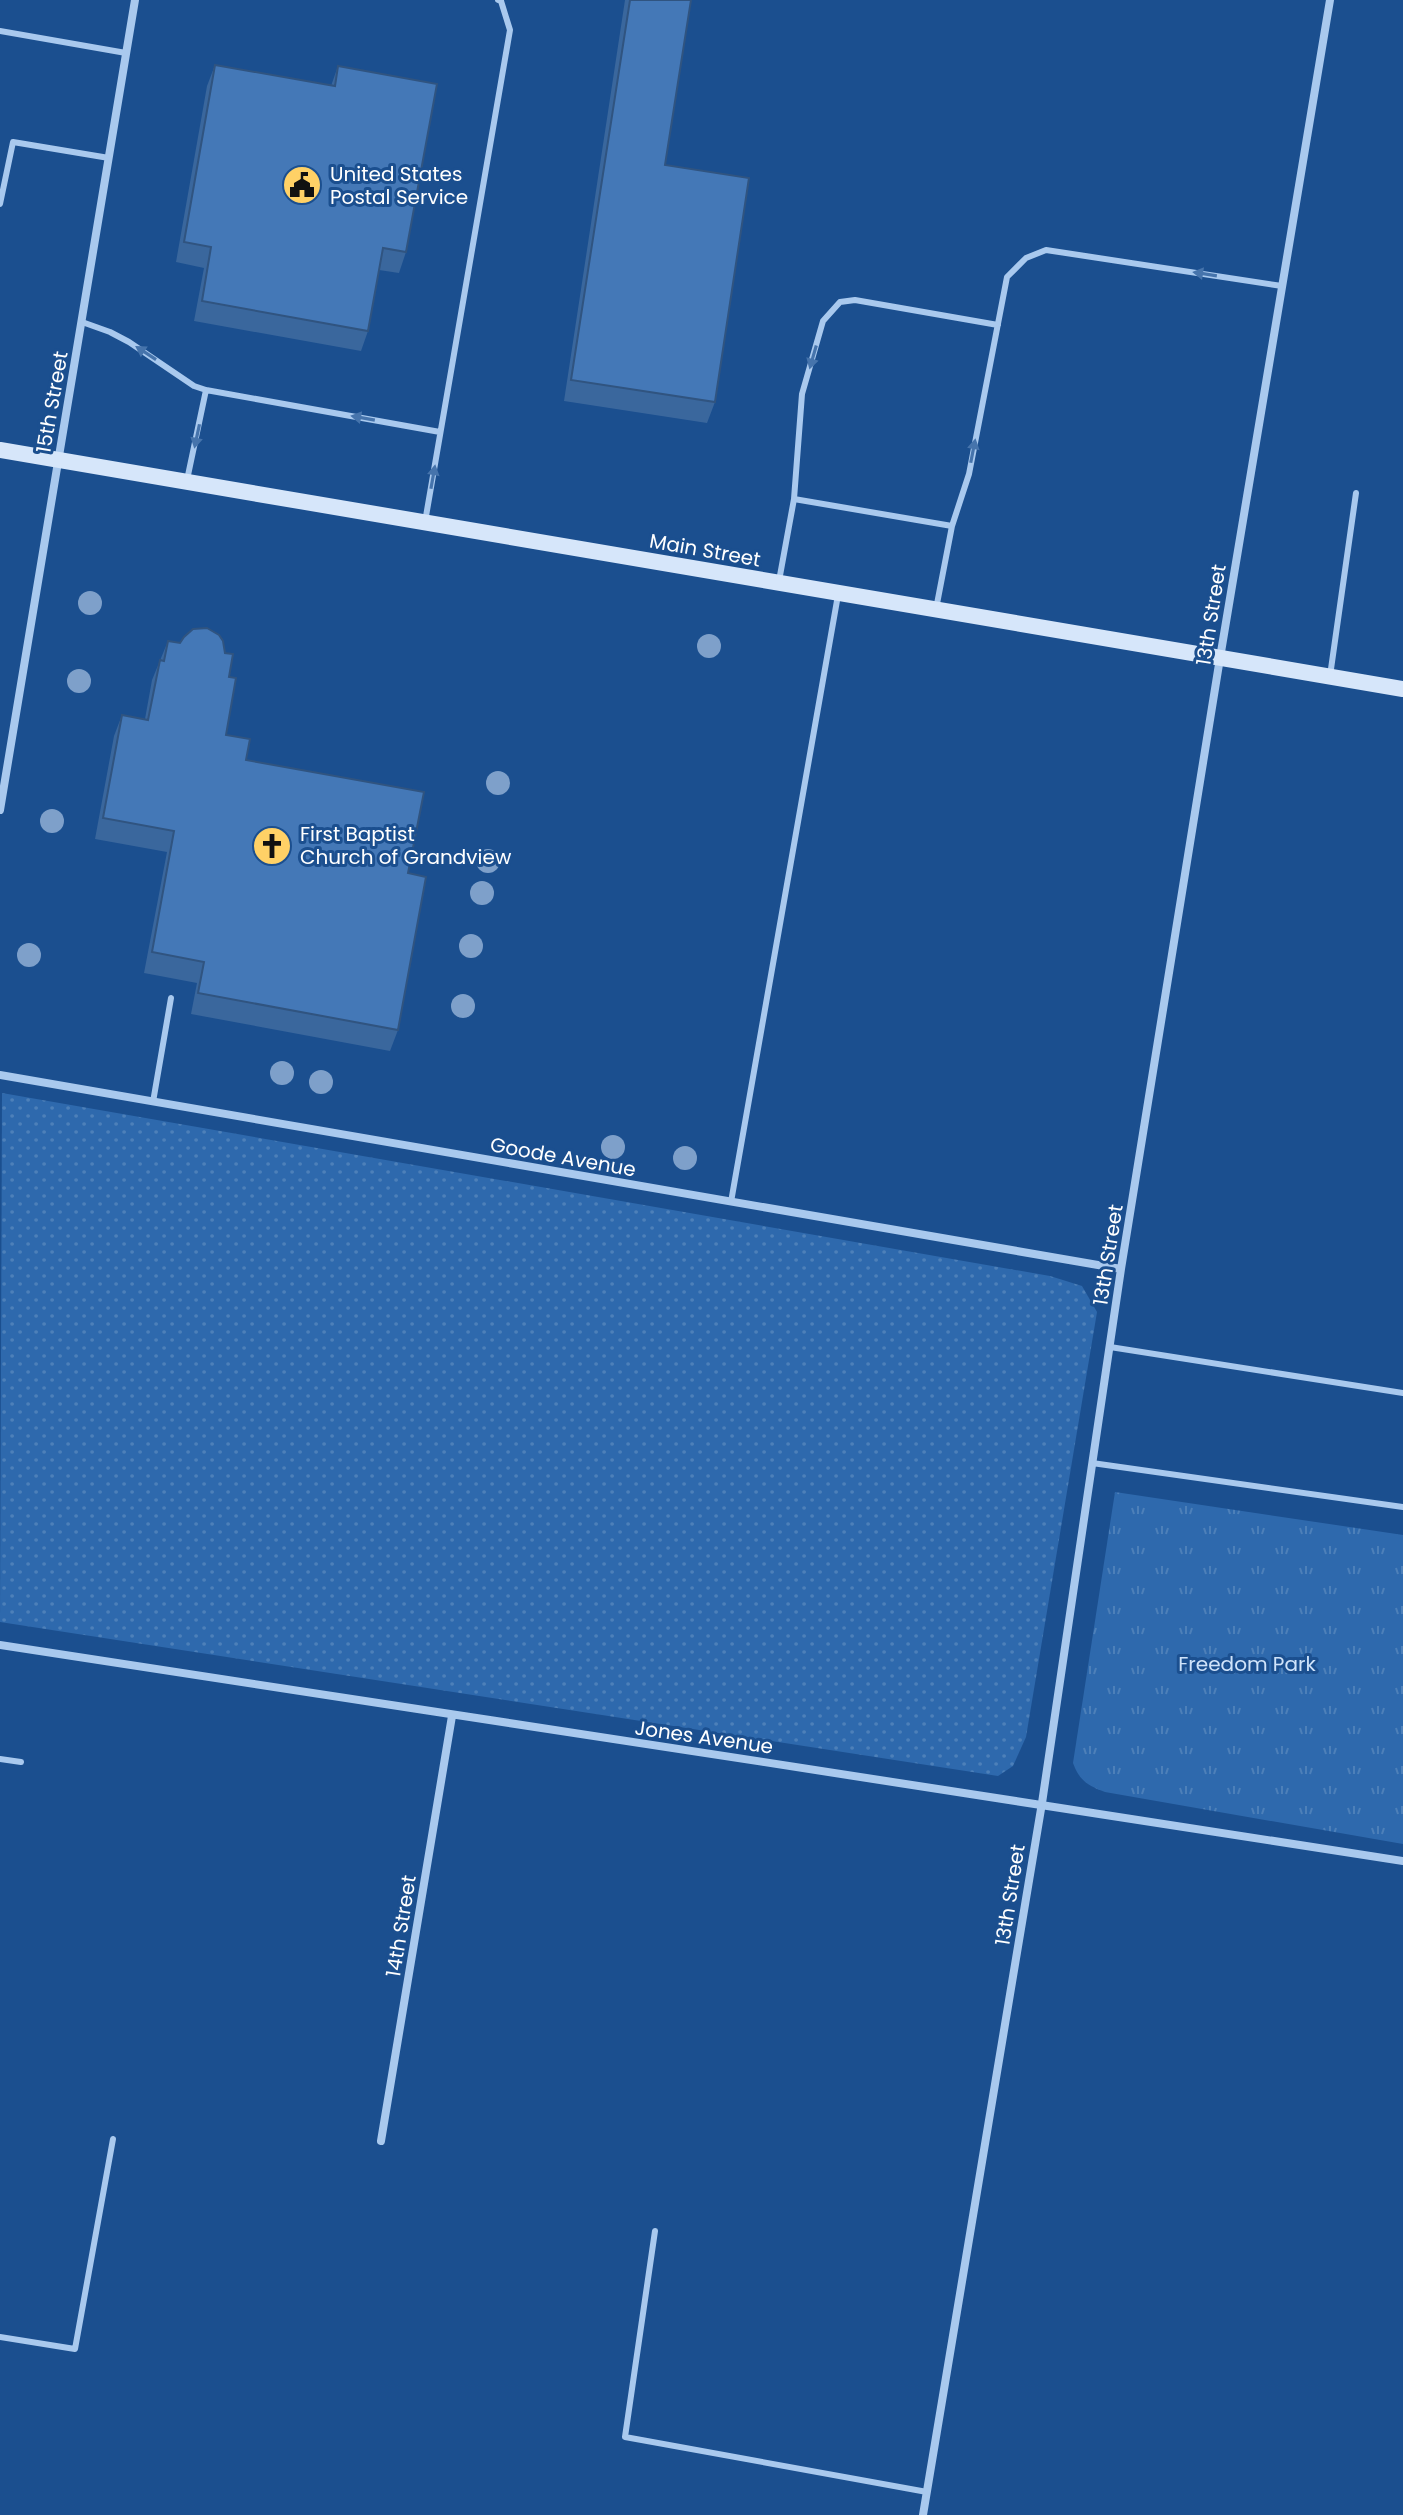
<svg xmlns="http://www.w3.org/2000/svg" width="1403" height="2515" font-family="Poppins,sans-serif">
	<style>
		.grass { fill: url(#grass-dots) }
		.park { fill: url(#park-tufts) }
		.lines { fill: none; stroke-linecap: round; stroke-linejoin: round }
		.service { stroke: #a9c9ee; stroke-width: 6 }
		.minor { stroke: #a9c9ee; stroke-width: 8 }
		.secondary { stroke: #d6e6fa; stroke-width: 16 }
		.tree { fill: #7ea0ca }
		.wall { fill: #3a679d }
		.building { fill: #4478b7; stroke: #305480; stroke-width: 2 }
		.oneway { fill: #4674ac }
		.labels { text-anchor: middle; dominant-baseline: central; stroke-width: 6; stroke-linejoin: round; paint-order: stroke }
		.poi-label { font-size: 20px; fill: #fff; stroke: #1b4f8f; text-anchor: start }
		.street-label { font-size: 20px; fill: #fff; stroke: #1b4f8f }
		.park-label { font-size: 20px; fill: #cfe3fa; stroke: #1b4f8f }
	</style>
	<defs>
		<pattern id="grass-dots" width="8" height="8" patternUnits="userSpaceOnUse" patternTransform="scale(2)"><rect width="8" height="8" fill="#2e69ad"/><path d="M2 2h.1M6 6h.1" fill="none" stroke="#4d80b9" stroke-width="1.8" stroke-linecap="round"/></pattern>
		<pattern id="park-tufts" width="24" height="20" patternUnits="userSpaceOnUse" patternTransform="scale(2)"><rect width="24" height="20" fill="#2e69ad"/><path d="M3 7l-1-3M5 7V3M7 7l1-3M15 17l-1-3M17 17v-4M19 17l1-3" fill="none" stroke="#4d80b9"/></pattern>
	</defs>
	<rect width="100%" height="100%" fill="#1b4f8f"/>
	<!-- grass -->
	<path class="grass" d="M 2,1093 L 1050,1276 L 1082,1286 L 1097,1312 L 1026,1737 L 1013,1766 L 998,1776 L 0,1622 Z"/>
	<!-- park -->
	<path class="park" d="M 1115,1492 L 1403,1535 L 1403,1844 L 1105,1792 C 1088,1786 1079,1780 1073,1763 Z"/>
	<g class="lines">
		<!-- service -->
		<path class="service" d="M 0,31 L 126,53
			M 0,204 L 13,142 L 109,158
			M 82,322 L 110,332 L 129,342 L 194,386 L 206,390 L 440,432
			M 187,480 L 206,390
			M 794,499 L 802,394 L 823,321 L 840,302 L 855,300 L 998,325
			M 425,522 L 510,30 L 501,1 L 498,0
			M 952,526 L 969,474 L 1007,277 L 1026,258 L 1046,250 L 1282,286
			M 779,581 L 794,499 L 952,526 L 936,609
			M 1330,676 L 1356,493
			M 153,1102 L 171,998
			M 731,1202 L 838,595
			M 1110,1347 L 1403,1393
			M 1092,1463 L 1403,1507
			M 0,1759 L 21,1762
			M 655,2231 L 625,2437 L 927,2492
			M 0,2337 L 75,2349 L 113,2139"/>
		<!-- minor -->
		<path class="minor" d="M 0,810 L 135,0
			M 0,1075 L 1121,1269
			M 0,1645 C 467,1719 936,1786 1403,1861
			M 381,2141 L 452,1716
			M 923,2515 L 1042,1803 L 1121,1269 L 1220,658 L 1330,0"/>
		<!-- secondary -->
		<path class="secondary" d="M 0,450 L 1403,689"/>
	</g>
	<!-- trees -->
	<g class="tree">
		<circle cx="90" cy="603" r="12"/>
		<circle cx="709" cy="646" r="12"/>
		<circle cx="79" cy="681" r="12"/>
		<circle cx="498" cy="783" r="12"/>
		<circle cx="52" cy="821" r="12"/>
		<circle cx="488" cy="861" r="12"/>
		<circle cx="482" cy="893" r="12"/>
		<circle cx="471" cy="946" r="12"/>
		<circle cx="29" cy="955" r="12"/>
		<circle cx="463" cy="1006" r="12"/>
		<circle cx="282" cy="1073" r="12"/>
		<circle cx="321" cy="1082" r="12"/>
		<circle cx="613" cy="1147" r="12"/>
		<circle cx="685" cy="1158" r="12"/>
	</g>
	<!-- wall -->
	<path class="wall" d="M 625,0 L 691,0 L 665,165 L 715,402 L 707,423 L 564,401 Z
		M 215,65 L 331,86 L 338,66 L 406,252 L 399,273 L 379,270 L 368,331 L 361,351 L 194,321 L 204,268 L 176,262 L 207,86 Z
		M 168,641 L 229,677 L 226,735 L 246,760 L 408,873 L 398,1030 L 390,1051 L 191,1014 L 197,983 L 144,973 L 167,852 L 95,839 L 114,736 L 122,715 L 145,719 L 152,680 Z"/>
	<!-- building -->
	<path class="building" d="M 630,0 L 691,0 L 665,165 L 749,178 L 715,402 L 571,380 Z
		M 215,65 L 335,86 L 338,66 L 437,84 L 406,252 L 383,248 L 368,331 L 202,301 L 211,247 L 184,242 Z
		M 207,628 L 219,635 L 223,641 L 225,653 L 233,654 L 229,677 L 236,678 L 226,735 L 250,739 L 246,760 L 424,792 L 408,873 L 426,877 L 398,1030 L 198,993 L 204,962 L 152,952 L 174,831 L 103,818 L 122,715 L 148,720 L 160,660 L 164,661 L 168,641 L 180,643 L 184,637 L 193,629 Z"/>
	<!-- one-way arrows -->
	<defs><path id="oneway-solid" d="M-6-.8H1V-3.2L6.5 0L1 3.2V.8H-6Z" transform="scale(2)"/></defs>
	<g class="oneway">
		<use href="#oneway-solid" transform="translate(1205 274) rotate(-171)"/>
		<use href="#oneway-solid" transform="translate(146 353) rotate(-147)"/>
		<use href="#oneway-solid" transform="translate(813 357) rotate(106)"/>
		<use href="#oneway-solid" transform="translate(363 418) rotate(-170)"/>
		<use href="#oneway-solid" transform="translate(197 436) rotate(102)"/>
		<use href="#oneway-solid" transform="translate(973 451) rotate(-79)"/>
		<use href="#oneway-solid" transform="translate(433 477) rotate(-80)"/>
	</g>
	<!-- icons -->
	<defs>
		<g id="civic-disc" transform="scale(2)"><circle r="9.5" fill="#ffd166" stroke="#1b4f8f"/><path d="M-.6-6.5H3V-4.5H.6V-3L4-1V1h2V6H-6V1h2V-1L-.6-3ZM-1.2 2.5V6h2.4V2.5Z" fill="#111"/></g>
		<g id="church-disc" transform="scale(2)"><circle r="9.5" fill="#ffd166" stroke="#1b4f8f"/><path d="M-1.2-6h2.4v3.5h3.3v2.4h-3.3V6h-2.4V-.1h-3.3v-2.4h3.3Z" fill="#111"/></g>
	</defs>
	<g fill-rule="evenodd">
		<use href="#civic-disc" x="302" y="185"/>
		<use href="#church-disc" x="272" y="846"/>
	</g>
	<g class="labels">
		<!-- poi labels -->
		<g class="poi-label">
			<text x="330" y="174">United States<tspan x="330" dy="23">Postal Service</tspan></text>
			<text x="300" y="834">First Baptist<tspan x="300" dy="23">Church of Grandview</tspan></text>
		</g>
		<!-- street labels -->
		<g class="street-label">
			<text transform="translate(52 402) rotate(-80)">15th Street</text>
			<text transform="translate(705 550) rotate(10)">Main Street</text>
			<text transform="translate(1211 615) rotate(-81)">13th Street</text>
			<text transform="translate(563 1157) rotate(10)">Goode Avenue</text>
			<text transform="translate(1108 1255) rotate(-81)">13th Street</text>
			<text transform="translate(704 1737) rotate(8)">Jones Avenue</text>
			<text transform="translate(1010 1895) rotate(-81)">13th Street</text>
			<text transform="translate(401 1926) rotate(-81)">14th Street</text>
		</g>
		<!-- park labels -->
		<g class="park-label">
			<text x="1247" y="1664">Freedom Park</text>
		</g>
	</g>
</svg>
